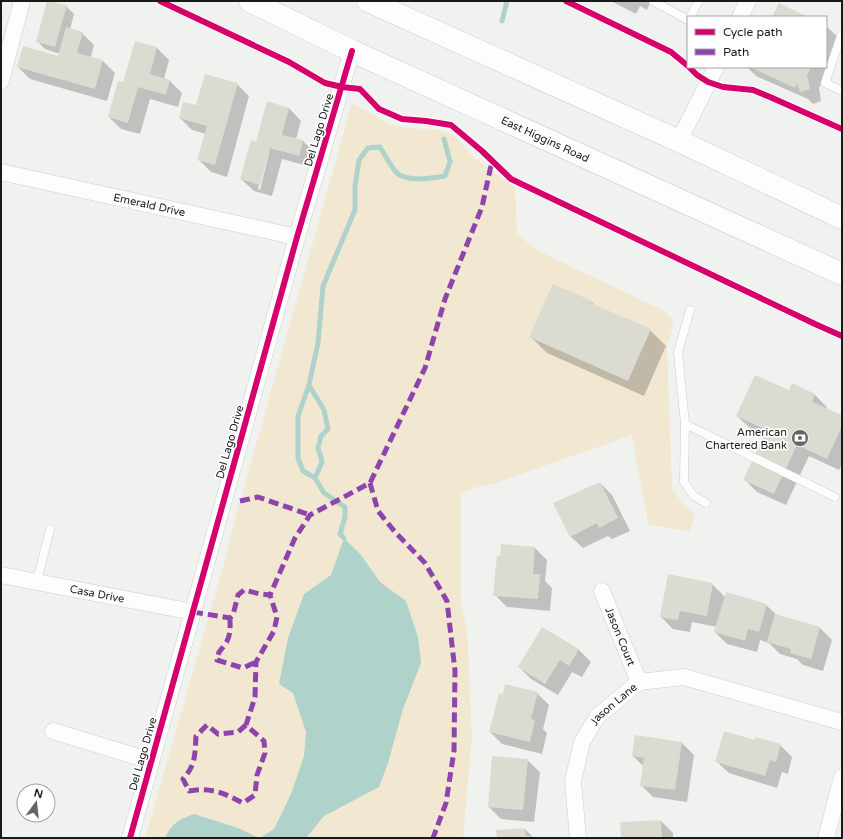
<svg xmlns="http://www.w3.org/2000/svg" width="843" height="839" font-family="'Varela Round',sans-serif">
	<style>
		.green { fill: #f2e8d2 }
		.water { fill: #afd3ca }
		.shadow { fill: #0003; fill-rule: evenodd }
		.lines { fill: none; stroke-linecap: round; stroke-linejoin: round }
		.stream { stroke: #afd3ca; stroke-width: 5 }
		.building { fill: #dbdbd2 }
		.service-casing { stroke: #cccecc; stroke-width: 9 }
		.minor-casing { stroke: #cccecc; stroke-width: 17 }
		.primary-casing { stroke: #cccecc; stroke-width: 23 }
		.service { stroke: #fdfdfd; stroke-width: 8 }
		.minor { stroke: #fdfdfd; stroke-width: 16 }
		.primary { stroke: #fdfdfd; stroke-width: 22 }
		.quiet { stroke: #8e44ad; stroke-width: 5; stroke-dasharray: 10 5; stroke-linecap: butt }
		.cycleway-casing { stroke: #fff; stroke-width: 8 }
		.cycleway { stroke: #d6006c; stroke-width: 6 }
		.labels { text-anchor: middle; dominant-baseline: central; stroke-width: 3.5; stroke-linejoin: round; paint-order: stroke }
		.street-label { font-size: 11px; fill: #191a18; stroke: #fff }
		.poi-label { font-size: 11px; fill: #191a18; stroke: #fff; text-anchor: end }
	</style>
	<rect width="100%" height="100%" fill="#f0f2ef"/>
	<!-- green -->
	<path class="green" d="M 352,103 L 389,124 L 416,129 L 435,129 L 454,135 L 474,158 L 515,187 L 517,233 L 536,250 L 665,311 L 673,320 L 672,331 L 667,345 L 672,488 L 682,503 L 695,515 L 690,532 L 648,524 L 632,435 L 496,483 L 477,487 L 461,494 L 461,605 L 467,626 L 472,737 L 463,838 L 145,838 L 226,557 L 236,516 Z"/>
	<!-- water -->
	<path class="water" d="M 344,538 L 361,555 L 380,582 L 406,601 L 418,637 L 421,663 L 403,709 L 388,763 L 379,787 L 324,816 L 306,838 L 260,838 L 274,829 L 291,794 L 304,756 L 306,732 L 293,693 L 279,684 L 288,638 L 304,594 L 331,575 Z
		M 194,814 L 238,828 L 259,838 L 165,838 C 172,823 178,820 194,814 Z"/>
	<!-- shadow -->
	<path class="shadow" d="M 611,1 L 651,1 L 647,10 L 640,6 L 636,14 Z
		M 66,6 L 74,14 L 70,29 L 82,33 L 94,45 L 91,57 L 103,61 L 115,73 L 107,101 L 30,79 L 18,67 L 59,57 L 60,54 L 45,49 L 37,41 Z
		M 826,26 L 841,40 L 819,88 L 821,101 L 813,104 L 808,99 L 756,76 L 747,67 L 826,67 Z
		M 135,42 L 157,48 L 169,60 L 164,79 L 170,81 L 182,93 L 178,107 L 150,99 L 140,134 L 121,129 L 109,117 L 124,84 Z
		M 237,84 L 249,96 L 227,177 L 211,172 L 199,160 L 206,134 L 192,130 L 180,118 L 197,107 Z
		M 289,108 L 301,121 L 296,139 L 303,141 L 315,153 L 311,167 L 282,159 L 272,196 L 254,191 L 241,179 L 257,143 ZM 267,153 L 269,153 L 260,190 L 258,189 Z
		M 553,285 L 592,302 L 595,306 L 650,330 L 666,346 L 644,396 L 547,353 L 531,337 Z
		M 793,384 L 815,395 L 827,407 L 826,409 L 842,416 L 842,464 L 839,470 L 809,456 L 786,505 L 757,492 L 745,480 L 765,435 L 750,428 L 737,416 L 789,392 Z
		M 600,483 L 612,495 L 630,531 L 612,539 L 608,536 L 583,548 L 570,536 Z
		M 535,548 L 547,560 L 545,581 L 552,588 L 550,611 L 507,607 L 495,595 Z
		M 712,584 L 725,597 L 766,605 L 778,616 L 820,628 L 832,640 L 823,671 L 803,665 L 797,659 L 780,654 L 769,643 L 760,640 L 757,652 L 727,644 L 715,632 L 717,627 L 692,622 L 690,632 L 673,629 L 661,617 Z
		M 543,628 L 579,650 L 591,662 L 582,677 L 572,672 L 558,695 L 531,679 L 519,667 Z
		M 537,693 L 549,705 L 543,729 L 547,733 L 542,754 L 502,744 L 490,732 L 503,695 Z
		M 755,741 L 780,745 L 792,757 L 788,774 L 782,772 L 777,788 L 729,773 L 716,761 Z
		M 682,743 L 694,755 L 687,802 L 653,797 L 641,785 L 644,767 L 633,756 Z
		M 493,757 L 527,760 L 540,772 L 534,822 L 501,819 L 489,807 Z
		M 661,821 L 673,833 L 673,838 L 622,838 Z
		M 525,829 L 534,838 L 498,838 Z"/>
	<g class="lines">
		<!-- stream -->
		<path class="stream" d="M 502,21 L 507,1
			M 309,385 L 324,410 L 328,429 L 321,436 L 318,448 L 322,462 L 315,478
			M 344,538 L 340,534 L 345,517 L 345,507 L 324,493 L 315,478 L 303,471 L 298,458 L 298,416 L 309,385 L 318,343 L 323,286 L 355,210 L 355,186 L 359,160 L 368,148 L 380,147 C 385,155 390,165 396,172 C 406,183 432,178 445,176 L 450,162 L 444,139"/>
	</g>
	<!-- building -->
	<path class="building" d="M 47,1 L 67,5 L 55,47 L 36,42 Z
		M 779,3 L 808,17 L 772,17 Z
		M 66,27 L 83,32 L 77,53 L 103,60 L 95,89 L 17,67 L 23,46 L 58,56 Z
		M 135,41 L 157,47 L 150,74 L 170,80 L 166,95 L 138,87 L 128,123 L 108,117 L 118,81 L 123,82 Z
		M 750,67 L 811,67 L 807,75 L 810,89 L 800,92 L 797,83 L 795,88 Z
		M 205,74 L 238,83 L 215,165 L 197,160 L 207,126 L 179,118 L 183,102 L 196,105 Z
		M 267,101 L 289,108 L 282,135 L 303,140 L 299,156 L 270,148 L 260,185 L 240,179 L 251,140 L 256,142 Z
		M 553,284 L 592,301 L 591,303 L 651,329 L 628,381 L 529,337 Z
		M 755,375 L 789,390 L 792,383 L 815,394 L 812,402 L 842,415 L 842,426 L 827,459 L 797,445 L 774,494 L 743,480 L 767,430 L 736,416 Z
		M 600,482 L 618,518 L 599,528 L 597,523 L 570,537 L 553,503 Z
		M 501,544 L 535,547 L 533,574 L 540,574 L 538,599 L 493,596 L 497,556 L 500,556 Z
		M 668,574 L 713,583 L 707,616 L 680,611 L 678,620 L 660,617 Z
		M 726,592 L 767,604 L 759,632 L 748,629 L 745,641 L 714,632 Z
		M 775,614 L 820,627 L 811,659 L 790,653 L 791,649 L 767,642 Z
		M 542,627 L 579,649 L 569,666 L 560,660 L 545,684 L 518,667 Z
		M 505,684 L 538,692 L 531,719 L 535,720 L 530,742 L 489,732 L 499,693 L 503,694 Z
		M 724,731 L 755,740 L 755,737 L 781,744 L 776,762 L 770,760 L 765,776 L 715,762 Z
		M 635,735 L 682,742 L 675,790 L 640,786 L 644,758 L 632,756 Z
		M 492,756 L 528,759 L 523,810 L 488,807 Z
		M 661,820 L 662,838 L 621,838 L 620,822 Z
		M 525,828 L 526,836 L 533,836 L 533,838 L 497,838 L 496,830 Z"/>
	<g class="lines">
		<!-- service casing -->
		<g class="service-casing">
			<path id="service" d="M 653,1 L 688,20
				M 690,17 L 699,1
				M 842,33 L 825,83 L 842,91
				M 685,424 L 678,352 L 690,310
				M 706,503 L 694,496 L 684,482 L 685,424 L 835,497
				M 37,581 L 50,529"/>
		</g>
		<!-- minor casing -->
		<g class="minor-casing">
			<g id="minor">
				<path d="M 740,17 L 748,1"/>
				<path d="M 1,81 L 22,1"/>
				<path d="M 679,141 L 716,67"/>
				<path id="s1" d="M 1,172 L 297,237"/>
				<path id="s2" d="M 1,575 L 193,612"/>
				<path id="s3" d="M 602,591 L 639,682"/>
				<path d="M 53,731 L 151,761"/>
				<path d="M 130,838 L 297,237 L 352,51"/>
				<path id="s4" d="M 578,838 L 573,781 L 582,742 L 597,717 L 639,682 L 684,677 L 842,722"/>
				<path d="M 826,838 L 842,777"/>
			</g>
		</g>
		<!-- primary casing -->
		<g class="primary-casing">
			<g id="primary">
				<path id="s5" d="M 250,1 L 352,51 L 842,274"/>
				<path d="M 368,1 L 679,141 L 842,218"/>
			</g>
		</g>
		<!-- service -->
		<use href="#service" class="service"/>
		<!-- minor -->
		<use href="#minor" class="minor"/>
		<!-- primary -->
		<use href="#primary" class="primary"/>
		<!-- quiet -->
		<path class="quiet" d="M 370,483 L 378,511 L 395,532 L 425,563 L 447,601 L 455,671 L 454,751 L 446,803 L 433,838
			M 240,501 L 258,497 L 310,515
			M 193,612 L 230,618 L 233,615 L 238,595 L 244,590 L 260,594 L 270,595 L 295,538 L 310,515 L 370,483 L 425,368 L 445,299 L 482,207 L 492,161
			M 230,618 C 230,627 231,635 226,643 C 221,651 218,650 217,660 L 243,668 L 256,662
			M 246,725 L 238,732 L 218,734 L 207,725 L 196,736 C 195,753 196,765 183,779 L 189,791 C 211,787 224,793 243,803 L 255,795 L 257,775 L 265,753 L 264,741 L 246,725 L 255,697 L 256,662 L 274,631 L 277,617 L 270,595"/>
		<!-- cycleway casing -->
		<g class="cycleway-casing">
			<path id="cycleway" d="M 160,1 L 289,62 L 325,83 L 342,87 L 360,89 L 379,109 L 402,119 L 426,121 L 451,125 L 482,151 L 511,179 L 815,324 L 842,336
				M 566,1 L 671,52 L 688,66
				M 689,67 L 697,75 L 708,82 L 723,87 L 753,90 L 770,97 L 842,129
				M 130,838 L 297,237 L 352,51"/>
		</g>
		<!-- cycleway -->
		<use href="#cycleway" class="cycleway"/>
	</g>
	<!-- icons -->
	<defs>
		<g id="bank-disc" transform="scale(0.9)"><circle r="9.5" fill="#646663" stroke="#fff"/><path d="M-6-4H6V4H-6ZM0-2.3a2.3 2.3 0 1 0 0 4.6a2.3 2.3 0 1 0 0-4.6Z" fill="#fff"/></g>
	</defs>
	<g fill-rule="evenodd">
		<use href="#bank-disc" x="800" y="438"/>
	</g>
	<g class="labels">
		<!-- street labels -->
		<g class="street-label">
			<text transform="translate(319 130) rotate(-73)">Del Lago Drive</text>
			<text stroke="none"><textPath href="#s5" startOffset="326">East Higgins Road</textPath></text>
			<text stroke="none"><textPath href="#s1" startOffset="152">Emerald Drive</textPath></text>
			<text transform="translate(230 442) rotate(-74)">Del Lago Drive</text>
			<text stroke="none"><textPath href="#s2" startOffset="98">Casa Drive</textPath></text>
			<text stroke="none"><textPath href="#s3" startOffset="49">Jason Court</textPath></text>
			<text stroke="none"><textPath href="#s4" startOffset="147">Jason Lane</textPath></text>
			<text transform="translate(143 754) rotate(-74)">Del Lago Drive</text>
		</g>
		<!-- poi labels -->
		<g class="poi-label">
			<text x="787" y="432">American<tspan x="787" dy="13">Chartered Bank</tspan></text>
		</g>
	</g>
	<!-- border -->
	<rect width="843" height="839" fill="none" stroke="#191a18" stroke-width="4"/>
	<!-- legend -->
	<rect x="687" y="16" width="140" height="52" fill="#ffffff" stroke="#a3a3a3"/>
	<rect x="695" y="29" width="20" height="6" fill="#d6006c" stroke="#a3a3a3"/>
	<text x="723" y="36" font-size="12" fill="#191a18">Cycle path</text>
	<rect x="695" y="49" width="20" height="6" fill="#8e44ad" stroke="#a3a3a3"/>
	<text x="723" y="56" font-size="12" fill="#191a18">Path</text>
	<!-- north arrow -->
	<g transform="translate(36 803) rotate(15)"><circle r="19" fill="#ffffff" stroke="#a3a3a3"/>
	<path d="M0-3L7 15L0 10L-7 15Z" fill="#646663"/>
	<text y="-6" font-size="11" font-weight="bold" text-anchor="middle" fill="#191a18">N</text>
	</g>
</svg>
